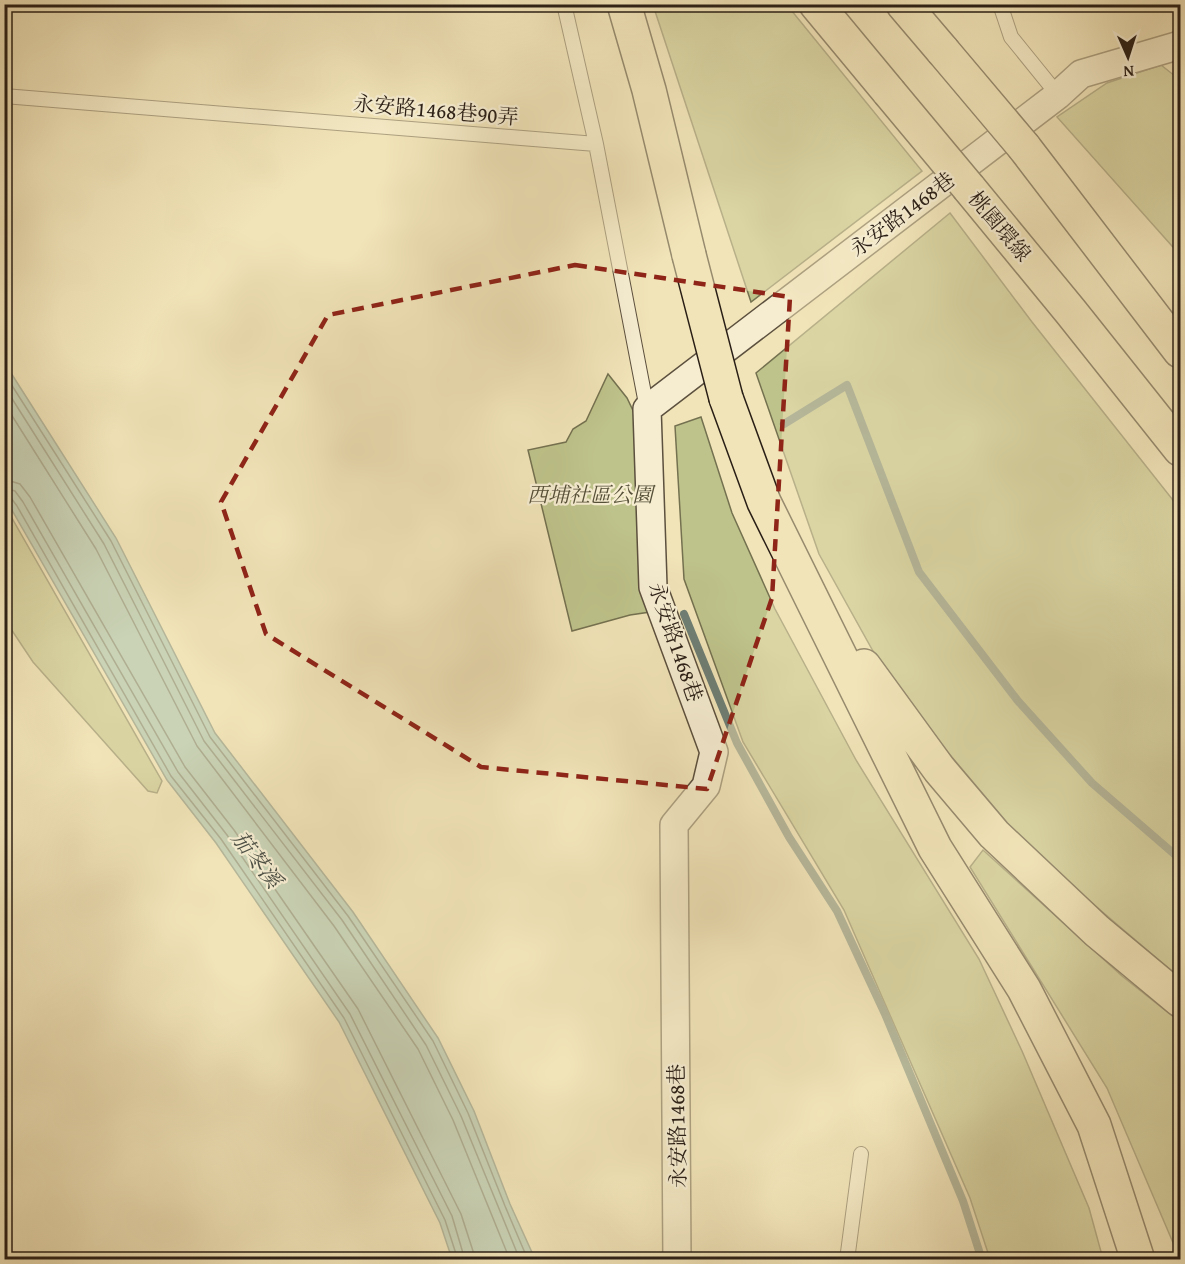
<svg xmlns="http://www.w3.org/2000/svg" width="1185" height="1264" font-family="'Gentium Book Plus','Noto Serif TC',serif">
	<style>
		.green { fill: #bec38b; stroke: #747150; stroke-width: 1.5 }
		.water { fill: #9bbeb3; stroke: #6e7e74; stroke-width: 1.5 }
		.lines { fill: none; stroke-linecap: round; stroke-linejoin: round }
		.shore { stroke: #626e64; stroke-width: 1.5 }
		.stream { stroke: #6e7e74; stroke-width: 8 }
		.lane-casing { stroke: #5c503e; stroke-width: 16 }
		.street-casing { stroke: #5c503e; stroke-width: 30 }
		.highway-casing { stroke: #2a1f16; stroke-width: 36 }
		.lane { stroke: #f6edd1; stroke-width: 14 }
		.street { stroke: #f6edd1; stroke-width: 27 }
		.highway { stroke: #f1e4b8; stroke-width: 33 }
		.highway-bridge-casing { stroke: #2a1f16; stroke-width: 36; stroke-linecap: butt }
		.highway-bridge { stroke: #f1e4b8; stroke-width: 33 }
		.marked { fill: none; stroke: #8f2418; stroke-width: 4.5; stroke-dasharray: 12 8; stroke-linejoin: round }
		.labels { text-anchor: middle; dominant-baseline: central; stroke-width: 4.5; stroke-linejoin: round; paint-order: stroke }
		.street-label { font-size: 21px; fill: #2a1f16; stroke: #f6edd1 }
		.park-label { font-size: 21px; font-style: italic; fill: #565039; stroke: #f6edd1 }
		.water-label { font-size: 22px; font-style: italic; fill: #4c4f45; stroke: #f6edd1 }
	</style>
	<rect width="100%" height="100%" fill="#f1e4b8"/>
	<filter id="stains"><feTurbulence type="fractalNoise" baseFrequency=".00333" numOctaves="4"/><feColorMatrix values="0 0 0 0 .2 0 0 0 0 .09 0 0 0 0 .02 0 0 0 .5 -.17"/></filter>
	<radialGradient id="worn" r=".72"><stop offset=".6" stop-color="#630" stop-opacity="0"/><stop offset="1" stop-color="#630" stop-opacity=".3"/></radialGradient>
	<!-- green -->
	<path class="green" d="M 653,5 L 787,5 L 922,171 L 751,302 Z
		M 1161,65 L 1180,80 L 1180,255 L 1057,117 L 1107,83 Z
		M 950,213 L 1032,322 L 1180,509 L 1180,978 L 1031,851 L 893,687 L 819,554 L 756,373 Z
		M 608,374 L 627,398 L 639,423 L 650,612 L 630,615 L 572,631 L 528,450 L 566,442 L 573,429 L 586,421 Z
		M 701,417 L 732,513 L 775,609 L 856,760 L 979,959 L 1022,1051 L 1089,1208 L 1103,1259 L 990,1259 L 970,1198 L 844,910 L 743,742 L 684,579 L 675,426 Z
		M 5,506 L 162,781 L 157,793 L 148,791 L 33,662 L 5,620 Z
		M 983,850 L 1122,976 L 1180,1022 L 1180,1259 L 1107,1088 L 970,867 Z"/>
	<!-- water -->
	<path class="water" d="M 4,362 L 116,538 L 215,733 L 353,912 L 438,1038 L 474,1111 L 510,1204 L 535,1259 L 452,1259 L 440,1223 L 339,1022 L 216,843 L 167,780 L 5,498 Z"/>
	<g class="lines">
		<!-- shore -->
		<path class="shore" d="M 4,373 L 111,541 L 210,737 L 348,916 L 433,1041 L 468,1113 L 505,1206 L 528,1260
			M 4,386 L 104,544 L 204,741 L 342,920 L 426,1045 L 461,1116 L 520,1260
			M 4,403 L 96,549 L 197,746 L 334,926 L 418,1049 L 453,1120 L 510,1260
			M 4,479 L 20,484 L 30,497 L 185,767 L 234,830 L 358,1009 L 461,1214 L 473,1251 L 474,1260
			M 4,488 L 15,491 L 23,502 L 178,772 L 227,835 L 350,1014 L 452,1216 L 465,1260
			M 4,496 L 11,498 L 17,506 L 171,776 L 221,839 L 344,1018 L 445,1220 L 458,1260"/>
		<!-- stream -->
		<path class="stream" d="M 784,424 L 847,385 L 919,572 L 1018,701 L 1092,783 L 1180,859
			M 684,614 L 737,743 L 789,837 L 837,911 L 885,1014 L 963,1201 L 982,1260"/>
		<!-- lane casing -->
		<g class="lane-casing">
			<path id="lane" d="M 564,4 L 596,144
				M 1000,4 L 1011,37 L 1058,95
				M 4,96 L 596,144 L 647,409
				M 847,1260 L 861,1154"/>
		</g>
		<!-- street casing -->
		<g class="street-casing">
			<path id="street" d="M 677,1260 L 674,825 L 706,786 L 714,752 L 653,587 L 647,409 L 1058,95 L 1081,74 L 1180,45"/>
		</g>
		<!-- highway casing -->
		<g class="highway-casing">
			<path id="highway" d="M 624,4 L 649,90 L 689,255
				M 816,4 L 889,92
				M 903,4 L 943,51
				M 1024,147 L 1180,351
				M 969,188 L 1071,312 L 1180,449
				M 726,398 L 764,502 L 935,848 L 1024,989 L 1094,1125 L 1138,1260
				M 864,666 L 939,769 L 994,834 L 1097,931 L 1180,1000"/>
		</g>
		<!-- lane -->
		<use href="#lane" class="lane"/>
		<!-- street -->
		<use href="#street" class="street"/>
		<!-- highway -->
		<use href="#highway" class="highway"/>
		<!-- highway-bridge casing -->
		<g class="highway-bridge-casing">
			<path id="highway-bridge" d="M 943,51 L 1024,147
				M 889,92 L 969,188
				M 689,255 L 726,398"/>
		</g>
		<!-- highway-bridge -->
		<use href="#highway-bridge" class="highway-bridge"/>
	</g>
	<!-- marked area -->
	<path d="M0 0H1185V1264H0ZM 575,265 L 790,297 L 772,598 L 707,789 L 481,767 L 266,634 L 221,502 L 328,315 Z" fill="#f1e4b8" fill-opacity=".55" fill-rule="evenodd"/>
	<path class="marked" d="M 575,265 L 790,297 L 772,598 L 707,789 L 481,767 L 266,634 L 221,502 L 328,315 Z"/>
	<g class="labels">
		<!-- street labels -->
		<g class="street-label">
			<text transform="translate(436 110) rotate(5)">永安路1468巷90弄</text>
			<text transform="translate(902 214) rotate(-37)">永安路1468巷</text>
			<text transform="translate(1000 226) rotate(50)">桃園環線</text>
			<text transform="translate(676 642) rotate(71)">永安路1468巷</text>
			<text transform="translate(677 1126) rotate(-91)">永安路1468巷</text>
		</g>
		<!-- park labels -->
		<g class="park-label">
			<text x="590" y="494">西埔社區公園</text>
		</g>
		<!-- water labels -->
		<g class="water-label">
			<text transform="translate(257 859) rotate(52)">茄苳溪</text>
		</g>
	</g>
	<!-- margin -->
	<rect width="1185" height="1264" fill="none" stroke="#f1e4b8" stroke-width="24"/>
	<rect x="6" y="6" width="1173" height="1252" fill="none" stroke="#2a1f16" stroke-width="3"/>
	<rect x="12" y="12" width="1161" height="1240" fill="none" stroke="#2a1f16" stroke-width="1.5"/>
	<!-- north arrow -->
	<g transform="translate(1128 57) rotate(177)" stroke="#f6edd1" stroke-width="4.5" paint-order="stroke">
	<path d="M0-4.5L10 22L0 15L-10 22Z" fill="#2a1f16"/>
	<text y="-9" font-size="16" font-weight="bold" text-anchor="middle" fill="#2a1f16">N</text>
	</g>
	<rect width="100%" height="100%" filter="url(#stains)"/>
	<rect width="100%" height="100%" fill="url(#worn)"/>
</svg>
